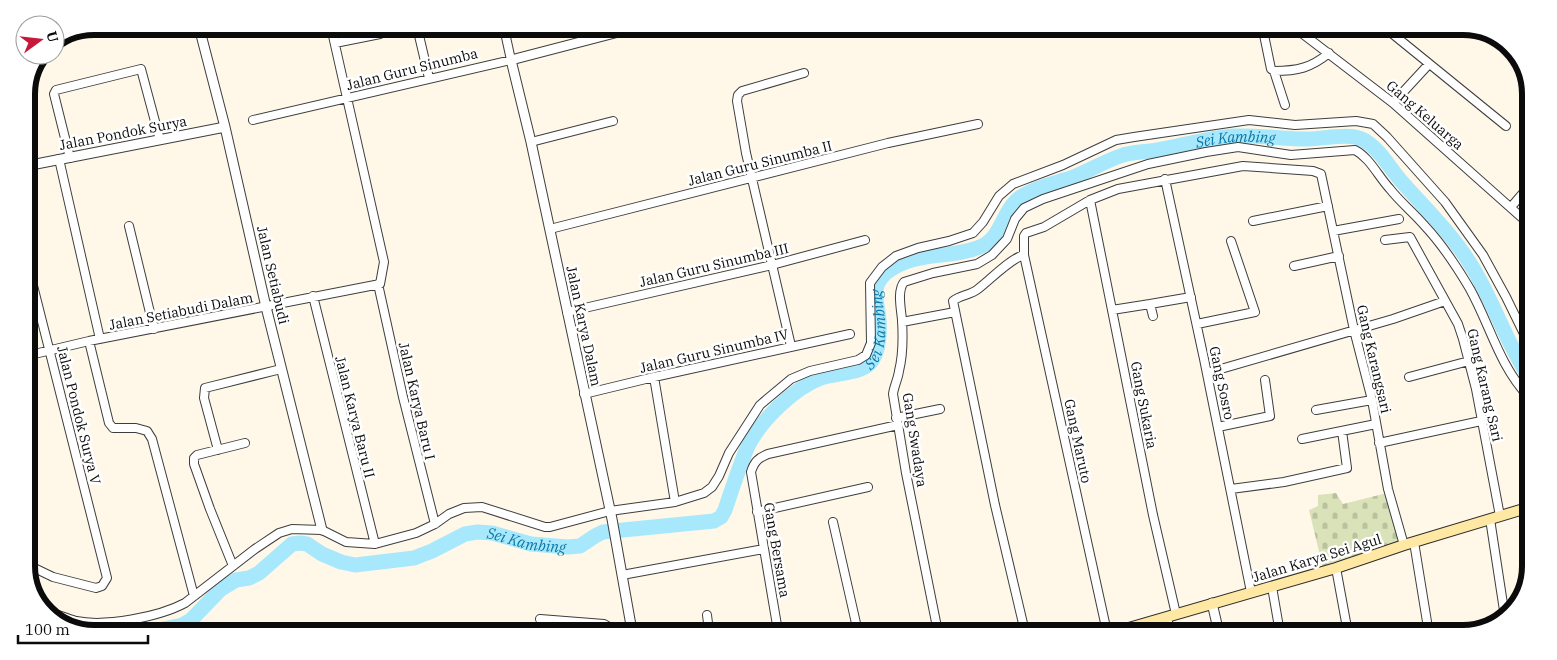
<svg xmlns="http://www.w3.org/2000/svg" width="1557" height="660" font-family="'IBM Plex Serif',serif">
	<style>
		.cemetery { fill: url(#cemetery-stones) }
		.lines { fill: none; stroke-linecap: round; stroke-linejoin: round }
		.river { stroke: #a8e8fc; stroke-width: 15 }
		.minor-casing { stroke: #3e3e3e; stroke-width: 10 }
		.tertiary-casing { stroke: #3e3e3e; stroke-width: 11 }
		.secondary-casing { stroke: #2d2d2d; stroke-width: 12 }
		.minor { stroke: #fff; stroke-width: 8 }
		.tertiary { stroke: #fff; stroke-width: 9 }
		.secondary { stroke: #ffe8a4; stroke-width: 10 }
		.labels { text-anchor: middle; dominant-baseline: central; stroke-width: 5; stroke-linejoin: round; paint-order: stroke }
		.street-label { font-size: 14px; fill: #0b0b0b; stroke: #fff }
		.water-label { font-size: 15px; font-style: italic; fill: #0a78a6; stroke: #fff }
		.rim { fill: none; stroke: #0b0b0b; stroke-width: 6 }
	</style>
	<defs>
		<pattern id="cemetery-stones" width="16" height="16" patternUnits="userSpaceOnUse" patternTransform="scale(1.25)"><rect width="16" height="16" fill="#dae2b9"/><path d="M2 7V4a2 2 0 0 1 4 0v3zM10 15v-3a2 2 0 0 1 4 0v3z" fill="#bac19e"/></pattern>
	</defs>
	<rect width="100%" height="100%" fill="#fff8e9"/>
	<!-- cemetery -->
	<path class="cemetery" d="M 1336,493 L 1343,504 L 1387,493 L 1400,543 L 1323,568 L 1309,510 L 1318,506 L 1318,495 Z"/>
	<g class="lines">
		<!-- river -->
		<path class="river" id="s1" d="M 163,629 L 182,625 L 191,620 L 221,589 L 236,580 L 249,578 L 259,573 L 292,544 L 300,543 L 307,544 L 322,554 L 341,562 L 355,565 L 414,558 L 432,551 L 465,534 L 478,532 L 492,533 L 531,544 L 568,547 L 580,546 L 595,536 L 603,532 L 714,521 L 721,517 L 725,510 C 732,489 739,467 748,446 C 761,420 794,388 821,378 C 837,372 864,375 873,359 C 879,349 880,332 879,320 C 878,302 869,288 886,273 C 913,250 951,260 982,246 C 1003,237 1002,207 1024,195 C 1039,186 1055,183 1071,178 C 1089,171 1105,161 1123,155 C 1136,151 1150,152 1162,149 C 1186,145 1211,137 1235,136 C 1259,135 1284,139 1308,139 C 1325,139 1349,132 1364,140 C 1381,150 1390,169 1402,182 C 1426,209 1452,234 1471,265 C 1493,300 1505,340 1528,375"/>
		<!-- minor casing -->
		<g class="minor-casing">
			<path id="minor" d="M 417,27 L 429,78
				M 1263,30 L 1271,69 L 1274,71 C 1297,71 1311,68 1329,53
				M 1299,31 L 1393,103 L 1529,224
				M 1389,31 L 1506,126
				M 335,43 L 380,34
				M 1274,71 L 1285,105
				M 1393,103 L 1429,64
				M 253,120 L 511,60 L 504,28
				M 531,142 L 613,121
				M 70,158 L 54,94 L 56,90 L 141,69 L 160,140
				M 59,159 L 100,339
				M 1165,179 L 1204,359 L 1251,592
				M 1090,200 L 1153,515 L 1176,614
				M 1511,207 L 1530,185
				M 1253,221 L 1328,206
				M 129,226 L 154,329
				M 550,229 L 888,143 L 978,124
				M 1333,231 L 1399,219
				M 1385,240 L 1410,237 L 1458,324 L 1463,339 L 1476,389 L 1500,516
				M 1024,255 C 1011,258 990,280 978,289 C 971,295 960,295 953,301 L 995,505 L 1025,632
				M 26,258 L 107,578 L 102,586 L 96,588 L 53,577 L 26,564
				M 1294,266 L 1339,256
				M 378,284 L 403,397 L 435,524
				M 313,296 L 375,544
				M 1150,304 L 1191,297
				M 1112,310 L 1150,304 L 1153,316
				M 567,312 L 772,265 L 865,240
				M 902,322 L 955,312
				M 1197,324 L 1255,312 L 1231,241
				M 89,341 L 109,423 L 113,428 L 136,428 L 147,431 L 152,439 L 194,596
				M 791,346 L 746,153 L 737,101 L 738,95 L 742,91 L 804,73
				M 26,356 L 89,341 L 380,284 L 384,262 L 331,27
				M 1207,373 L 1393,319 L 1445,301
				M 654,377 L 675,502
				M 1409,377 L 1469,361
				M 584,394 L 654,377 L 850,334
				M 1316,410 L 1372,400
				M 896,418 L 940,409
				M 1218,427 L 1270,416 L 1265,380
				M 1302,439 L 1376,424
				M 1379,443 L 1481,421
				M 218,450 L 204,398 L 205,388 L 281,369
				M 1231,489 L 1284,482 L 1347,468 L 1342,431
				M 757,512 L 868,487
				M 1490,519 L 1505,617
				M 833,522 L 858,632
				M 26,528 L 33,567
				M 1414,542 L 1429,634
				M 233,566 L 210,509 L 194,464 L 194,458 L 197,455 L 245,443
				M 1336,568 L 1348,633
				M 622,575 L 764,549
				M 1272,587 L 1280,633
				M 46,611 C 56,614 66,618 76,621 C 105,627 159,617 185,603 L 255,549 L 279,533 L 292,529 L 322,530 L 346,542 L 375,544 L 416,533 L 435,524 L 449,514 L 464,508 L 482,507 L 545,527 L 550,527 L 610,511 L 675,502 L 704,493 L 712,487 L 719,476 L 729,453 L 760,405 L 791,379 L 810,371 L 858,360 L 866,355 L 871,343 L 870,283 L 882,267 L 896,256 L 918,248 L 949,241 L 973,233 L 983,222 L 999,196 L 1013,184 L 1063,165 L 1116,140 L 1134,137 L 1249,120 L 1295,125 L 1356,121 L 1373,124 L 1387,137 L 1445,202 L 1483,255 L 1506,297 L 1528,342
				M 707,615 L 709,631
				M 1167,617 L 1170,633
				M 540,619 L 604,624 L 609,627 L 611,631
				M 778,631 L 751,472 C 754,462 758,458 768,454 L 898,425
				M 938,632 L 906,473 L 893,394 C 894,386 898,379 899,371 C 903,355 903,336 902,320 C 901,308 897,291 904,282 L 933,273 L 977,264 L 992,255 L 1007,239 L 1015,219 L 1024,208 L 1043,199 L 1148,164 L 1206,152 L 1238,147 L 1291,155 L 1355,150 C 1370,158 1378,176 1390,189 C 1400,202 1413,212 1424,225 C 1442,244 1457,267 1470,289 C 1490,325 1499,365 1528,396
				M 1107,632 L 1024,255 L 1024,236 L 1026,233 L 1044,227 L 1090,200 L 1118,189 L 1243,166 L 1313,171 L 1321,174 L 1354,330 L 1372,400 L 1388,489 L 1404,545"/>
		</g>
		<!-- tertiary casing -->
		<g class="tertiary-casing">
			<path id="tertiary" d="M 199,27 L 225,127 L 266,307 L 322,530
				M 26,166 L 225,127
				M 1212,603 L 1219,633
				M 632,631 L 612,519 L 531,142 L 511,60 L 634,28"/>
		</g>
		<!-- secondary casing -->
		<g class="secondary-casing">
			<path id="secondary" d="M 1115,632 L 1336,568 L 1404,545 L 1527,508"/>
		</g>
		<!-- minor -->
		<use href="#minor" class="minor"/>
		<!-- tertiary -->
		<use href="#tertiary" class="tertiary"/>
		<!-- secondary -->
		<use href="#secondary" class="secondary"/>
	</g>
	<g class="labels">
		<!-- street labels -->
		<g class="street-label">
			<text transform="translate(412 69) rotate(-14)">Jalan Guru Sinumba</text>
			<text transform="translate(1425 115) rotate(41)">Gang Keluarga</text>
			<text transform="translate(123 133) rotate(-11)">Jalan Pondok Surya</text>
			<text transform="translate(760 163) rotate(-14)">Jalan Guru Sinumba II</text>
			<text transform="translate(714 265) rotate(-13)">Jalan Guru Sinumba III</text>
			<text transform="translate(273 275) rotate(77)">Jalan Setiabudi</text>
			<text transform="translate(181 311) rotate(-11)">Jalan Setiabudi Dalam</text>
			<text transform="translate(584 326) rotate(78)">Jalan Karya Dalam</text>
			<text transform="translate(714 351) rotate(-13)">Jalan Guru Sinumba IV</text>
			<text transform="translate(1374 359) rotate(77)">Gang Karangsari</text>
			<text transform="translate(1222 383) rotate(78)">Gang Sosro</text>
			<text transform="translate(1485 385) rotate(77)">Gang Karang Sari</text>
			<text transform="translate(417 401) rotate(77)">Jalan Karya Baru I</text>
			<text transform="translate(1144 405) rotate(79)">Gang Sukaria</text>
			<text transform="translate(79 415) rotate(76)">Jalan Pondok Surya V</text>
			<text transform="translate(355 417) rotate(76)">Jalan Karya Baru II</text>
			<text transform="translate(915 440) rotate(81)">Gang Swadaya</text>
			<text transform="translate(1078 441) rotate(78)">Gang Maruto</text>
			<text transform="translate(777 550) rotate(80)">Gang Bersama</text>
			<text transform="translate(1317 558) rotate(-17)">Jalan Karya Sei Agul</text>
		</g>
		<!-- water labels -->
		<g class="water-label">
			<text stroke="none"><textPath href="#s1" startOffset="1320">Sei Kambing</textPath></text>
			<text stroke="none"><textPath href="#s1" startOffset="871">Sei Kambing</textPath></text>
			<text stroke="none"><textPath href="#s1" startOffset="405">Sei Kambing</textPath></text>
		</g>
	</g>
	<!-- crop -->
	<path d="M0 0H1557V660H0ZM94 35H1463A59 59 0 0 1 1522 94V566A59 59 0 0 1 1463 625H94A59 59 0 0 1 35 566V94A59 59 0 0 1 94 35Z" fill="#fff" fill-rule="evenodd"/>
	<path class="rim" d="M94 35H1463A59 59 0 0 1 1522 94V566A59 59 0 0 1 1463 625H94A59 59 0 0 1 35 566V94A59 59 0 0 1 94 35Z"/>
	<!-- north arrow -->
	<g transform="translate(40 40) rotate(75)"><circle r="24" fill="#ffffff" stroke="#9d9d9d"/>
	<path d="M0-4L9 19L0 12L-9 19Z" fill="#c61838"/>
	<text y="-8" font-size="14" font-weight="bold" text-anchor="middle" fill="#0b0b0b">U</text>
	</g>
	<!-- scale -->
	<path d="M18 635v8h130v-8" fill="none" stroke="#0b0b0b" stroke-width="2.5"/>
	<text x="25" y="635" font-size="15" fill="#0b0b0b" stroke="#ffffff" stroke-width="4" paint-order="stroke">100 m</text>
</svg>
